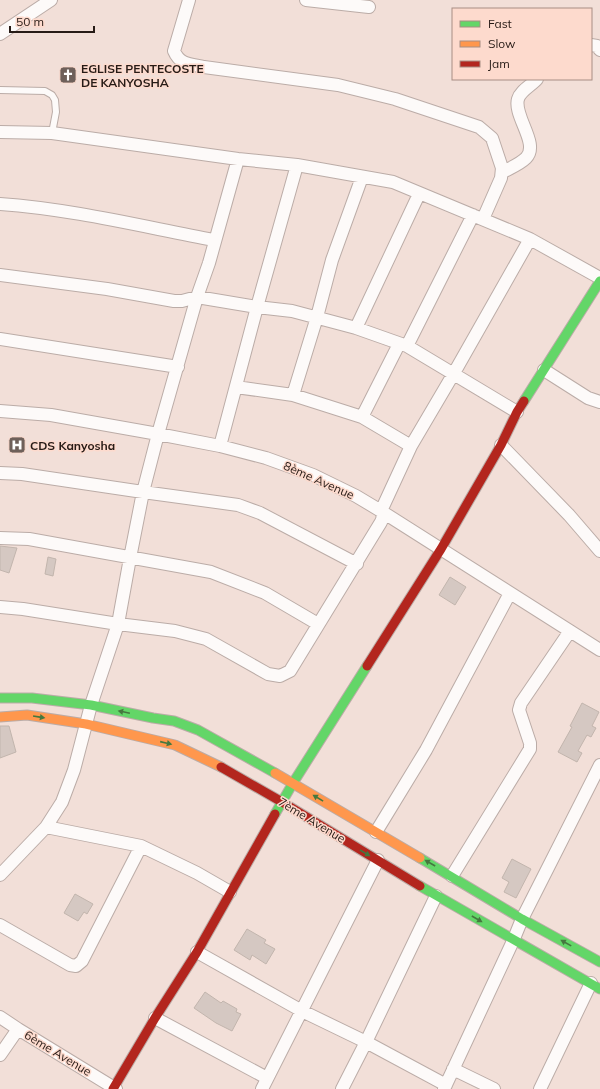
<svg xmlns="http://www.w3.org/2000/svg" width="600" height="1089" font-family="Mulish,sans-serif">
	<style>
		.building { fill: #d5c8c2; stroke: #c2b5ad }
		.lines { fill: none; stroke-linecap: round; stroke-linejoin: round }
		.lane-casing { stroke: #bbaca7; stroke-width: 8 }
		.street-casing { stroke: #bbaca7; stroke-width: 14 }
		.fast-casing { stroke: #bbaca7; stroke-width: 11 }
		.slow-casing { stroke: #bbaca7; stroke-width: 11 }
		.jam-casing { stroke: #bbaca7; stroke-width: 11 }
		.lane { stroke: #fdfaf9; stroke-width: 6 }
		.street { stroke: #fdfaf9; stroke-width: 12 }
		.fast { stroke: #63d668; stroke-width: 9 }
		.slow { stroke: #ff974d; stroke-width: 9 }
		.jam { stroke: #b3261e; stroke-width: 9 }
		.oneway { fill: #45783f }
		.labels { text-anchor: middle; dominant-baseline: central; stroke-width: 3; stroke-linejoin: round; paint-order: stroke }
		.poi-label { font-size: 12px; font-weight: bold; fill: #271b16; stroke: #fddacd; text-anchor: start }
		.street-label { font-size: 12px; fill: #271b16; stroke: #fddacd }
	</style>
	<rect width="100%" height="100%" fill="#f2dfd8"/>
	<!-- building -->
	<path class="building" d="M 0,546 L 17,548 L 9,573 L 0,570 Z
		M 48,557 L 56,559 L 53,576 L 45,574 Z
		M 450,577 L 466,587 L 455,605 L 439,595 Z
		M 582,703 L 599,712 L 592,726 L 596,728 L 591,737 L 587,735 L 578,751 L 582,753 L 577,762 L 558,752 L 572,727 L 570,726 Z
		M 0,726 L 9,726 L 16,752 L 0,758 Z
		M 512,859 L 531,869 L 516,898 L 504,892 L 509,882 L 502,878 Z
		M 75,894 L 93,904 L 87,914 L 84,912 L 78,921 L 64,913 Z
		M 247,929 L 266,940 L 264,943 L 275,949 L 266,964 L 252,955 L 250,960 L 234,950 Z
		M 205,992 L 221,1003 L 223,1001 L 237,1009 L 236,1012 L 241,1014 L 232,1031 L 216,1023 L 194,1008 Z"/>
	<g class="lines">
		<!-- lane casing -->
		<g class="lane-casing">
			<path id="lane" d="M 0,90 L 45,91 L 52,95 L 55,100 L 56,112 L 52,133"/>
		</g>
		<!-- street casing -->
		<g class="street-casing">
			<path id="street" d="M 189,0 L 174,51 C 180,65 190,64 204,67 L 338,85 L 395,99 L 479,127 L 492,138 L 502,168 L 501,178 L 483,219
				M 306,0 L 369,7
				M 0,34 L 51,0
				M 591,45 L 597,46 L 600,50
				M 0,132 L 52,133 L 238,159 L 297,165 L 393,182 L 530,239 L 600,278
				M 503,172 C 510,168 520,164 526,158 C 540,144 513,116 518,99 C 520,91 532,85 537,79
				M 0,204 C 72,209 144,227 214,240
				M 0,275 L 107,289 L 174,301 L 182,301 L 197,297 L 257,307 L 292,311 L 356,328 L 407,346 L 517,412
				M 356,328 L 419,194
				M 0,339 L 178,367
				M 407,346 L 473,215
				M 544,370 L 588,398 L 600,402
				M 236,387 L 293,395 L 362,417 L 411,446
				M 293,395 L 317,317 L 332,260 L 362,177
				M 0,411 L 51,415 L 158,434 L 220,446 L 266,458 L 313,475 L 356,496 L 381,511 L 600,650
				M 362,417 L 399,344
				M 501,445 L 569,515 L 600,551
				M 220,446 L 257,307 L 297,165
				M 0,473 L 22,474 L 143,492 L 238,505 L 260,513 L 357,564
				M 0,538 L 29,539 L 211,572 L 265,593 L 318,624
				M 0,607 L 23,609 L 118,624 L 175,631 L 206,639 L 268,674 L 280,676 L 290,671 L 381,522 L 383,517 L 381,511 L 411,446 L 454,373 L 530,239
				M 46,827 L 141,846 L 197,873 L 230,892
				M 376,832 L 426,750 L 510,593
				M 0,875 L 46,827 L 62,802 L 74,770 L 91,705 L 118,624 L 130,558 L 143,492 L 158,434 L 197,297 L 209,263 L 238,159
				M 452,876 L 530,749 L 530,743 L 519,710 L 521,703 L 570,631
				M 0,925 L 70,965 L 76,966 L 82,961 L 141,846
				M 197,952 L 302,1011 L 366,1042 L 446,1085
				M 0,1017 L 18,1029 L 116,1089
				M 155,1018 L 267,1078
				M 0,1055 L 18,1029
				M 453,1069 L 494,1089
				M 262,1089 L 378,860
				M 342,1089 L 366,1042 L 436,896
				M 444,1089 L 513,941 L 522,919 L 600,765
				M 540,1089 L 591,983"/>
		</g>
		<!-- fast casing -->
		<g class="fast-casing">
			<path id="fast" d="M 524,401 L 600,281
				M 0,698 L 32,698 L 91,705 L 153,718 L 174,721 L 198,730 L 275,773
				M 275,814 L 293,783 L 367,666
				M 420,858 L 522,919 L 600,962
				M 420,886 L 600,989"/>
		</g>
		<!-- slow casing -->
		<g class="slow-casing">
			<path id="slow" d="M 0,717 L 27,715 L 86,724 L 175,745 L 221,767
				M 275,773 L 420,858"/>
		</g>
		<!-- jam casing -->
		<g class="jam-casing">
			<path id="jam" d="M 367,666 L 441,549 L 501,445 L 517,412 L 524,401
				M 221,767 L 282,802 L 420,886
				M 113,1089 L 155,1018 L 197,952 L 275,814"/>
		</g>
		<!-- lane -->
		<use href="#lane" class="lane"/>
		<!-- street -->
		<use href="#street" class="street"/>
		<!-- fast -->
		<use href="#fast" class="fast"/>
		<!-- slow -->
		<use href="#slow" class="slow"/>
		<!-- jam -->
		<use href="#jam" class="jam"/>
	</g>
	<!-- one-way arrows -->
	<defs><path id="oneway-solid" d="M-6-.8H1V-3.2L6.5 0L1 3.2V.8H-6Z"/></defs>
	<g class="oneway">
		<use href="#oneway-solid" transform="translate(124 712) rotate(-168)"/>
		<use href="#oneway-solid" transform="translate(39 717) rotate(9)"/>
		<use href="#oneway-solid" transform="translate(166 743) rotate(13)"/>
		<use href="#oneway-solid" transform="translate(318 798) rotate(-149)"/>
		<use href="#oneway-solid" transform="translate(365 853) rotate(31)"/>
		<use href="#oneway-solid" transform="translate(430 863) rotate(-150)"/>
		<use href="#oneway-solid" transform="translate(477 919) rotate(30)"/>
		<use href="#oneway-solid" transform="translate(566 943) rotate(-151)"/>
	</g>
	<!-- icons -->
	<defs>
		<g id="church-square" transform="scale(0.9)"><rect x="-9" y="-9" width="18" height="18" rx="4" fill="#6e605a" stroke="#fddacd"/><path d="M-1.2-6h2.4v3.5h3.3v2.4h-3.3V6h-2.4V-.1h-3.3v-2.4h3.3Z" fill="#fff"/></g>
		<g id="hospital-square" transform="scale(0.9)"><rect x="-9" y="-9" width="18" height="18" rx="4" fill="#6e605a" stroke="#fddacd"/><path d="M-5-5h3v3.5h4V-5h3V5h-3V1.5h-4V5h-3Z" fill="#fff"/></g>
	</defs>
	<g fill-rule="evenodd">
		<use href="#church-square" x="68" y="75"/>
		<use href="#hospital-square" x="17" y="445"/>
	</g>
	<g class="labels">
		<!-- poi labels -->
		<g class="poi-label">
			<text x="81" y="68">EGLISE PENTECOSTE<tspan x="81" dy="14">DE KANYOSHA</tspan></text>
			<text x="30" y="445">CDS Kanyosha</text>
		</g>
		<!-- street labels -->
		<g class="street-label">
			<text transform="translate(319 480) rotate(24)">8ème Avenue</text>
			<text transform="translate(312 820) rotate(31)">7ème Avenue</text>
			<text transform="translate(58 1053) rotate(31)">6ème Avenue</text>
		</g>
	</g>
	<!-- legend -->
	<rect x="452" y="8" width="140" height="72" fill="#fddacd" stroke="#a78e84"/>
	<rect x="460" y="21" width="20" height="6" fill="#63d668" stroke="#a78e84"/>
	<text x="488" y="28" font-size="12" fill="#271b16">Fast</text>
	<rect x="460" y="41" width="20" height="6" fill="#ff974d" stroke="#a78e84"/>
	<text x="488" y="48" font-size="12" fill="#271b16">Slow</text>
	<rect x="460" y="61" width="20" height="6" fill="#b3261e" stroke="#a78e84"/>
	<text x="488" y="68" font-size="12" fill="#271b16">Jam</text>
	<!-- scale -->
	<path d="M10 26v6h84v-6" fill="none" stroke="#271b16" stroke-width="2"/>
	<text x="16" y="26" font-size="12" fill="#271b16" stroke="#fddacd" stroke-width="3" paint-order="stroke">50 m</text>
</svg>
